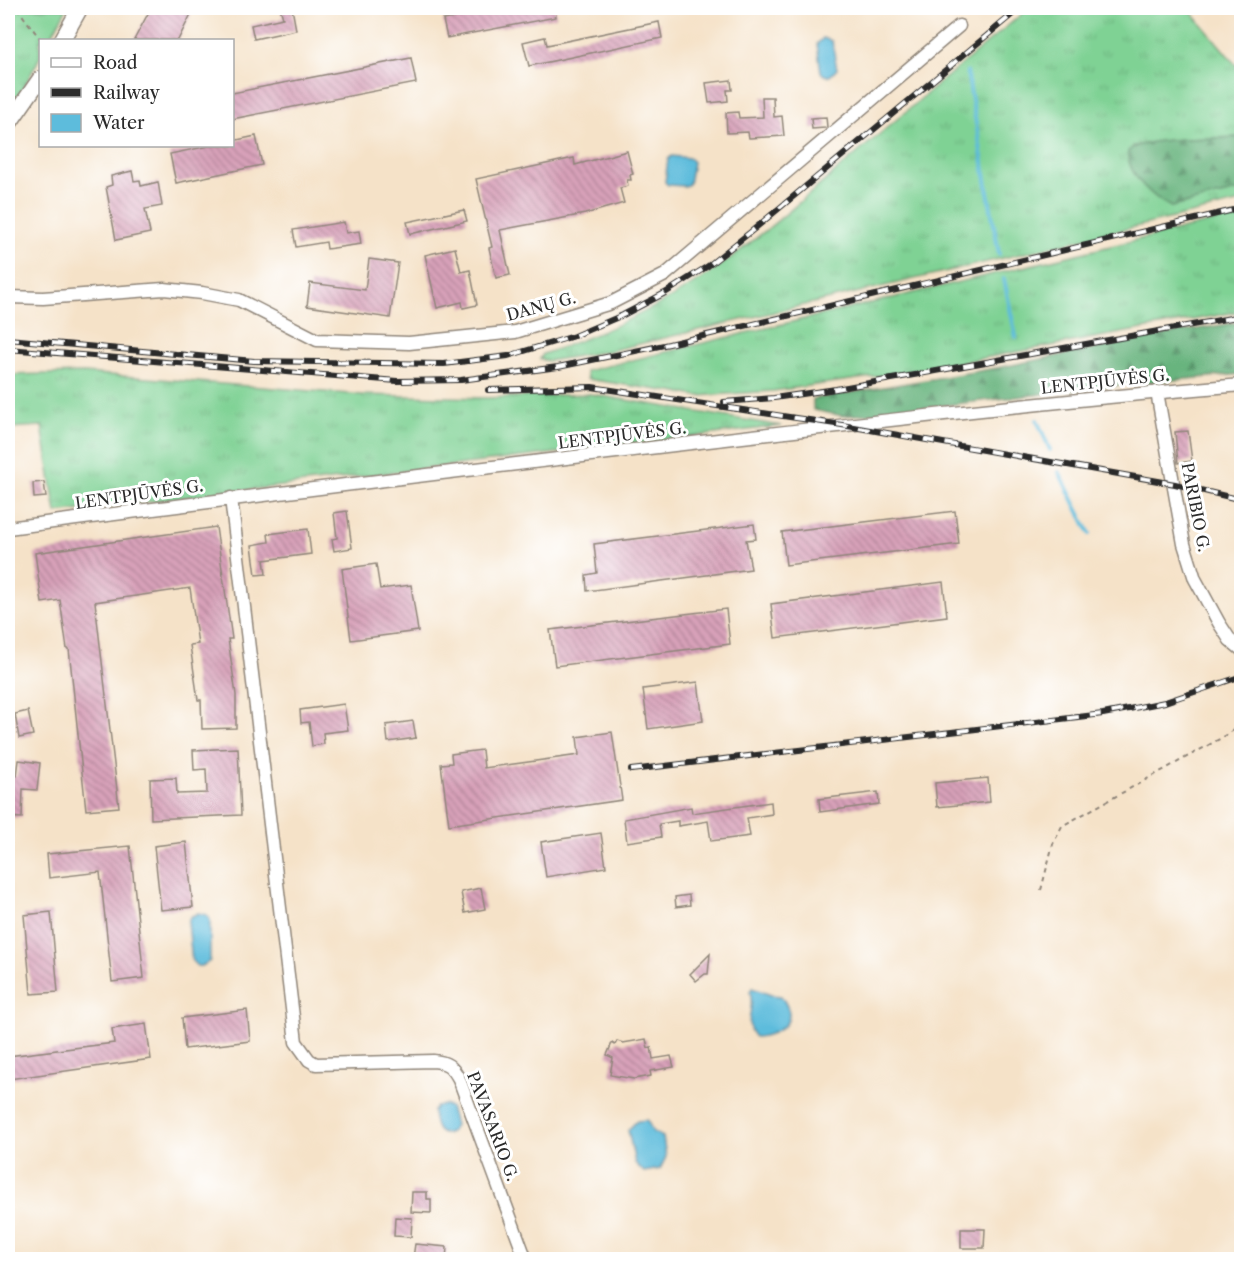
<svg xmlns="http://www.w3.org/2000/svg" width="1249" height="1267" font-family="'Libre Caslon Text',serif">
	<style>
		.grass { fill: url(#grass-tufts); stroke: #557e60; stroke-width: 1.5 }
		.forest { fill: url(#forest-firs); stroke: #497054; stroke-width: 1.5 }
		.water { fill: #5dbcdc; stroke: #447484; stroke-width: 1.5 }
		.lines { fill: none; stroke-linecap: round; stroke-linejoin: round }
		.stream { stroke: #5dbcdc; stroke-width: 4 }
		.building { fill: url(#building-back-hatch) }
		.minor-casing { stroke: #90867a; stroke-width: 15 }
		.major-casing { stroke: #90867a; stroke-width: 18 }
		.path { stroke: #90867a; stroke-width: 2; stroke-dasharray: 4.5 4.5; stroke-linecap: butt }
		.minor { stroke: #fff; stroke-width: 12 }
		.major { stroke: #fff; stroke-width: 15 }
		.rail-casing { stroke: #2b2b2b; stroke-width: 6 }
		.rail { stroke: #fff; stroke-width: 4; stroke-dasharray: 11; stroke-linecap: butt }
		.labels { text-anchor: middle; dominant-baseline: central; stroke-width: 6; stroke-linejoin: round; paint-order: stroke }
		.street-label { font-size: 16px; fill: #2b2b2b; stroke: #fff }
	</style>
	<defs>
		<pattern id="grass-tufts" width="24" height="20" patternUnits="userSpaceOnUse" patternTransform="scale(1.5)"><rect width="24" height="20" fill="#7fd294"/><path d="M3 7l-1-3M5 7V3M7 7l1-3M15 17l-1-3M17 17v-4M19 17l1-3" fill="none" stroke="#6eb480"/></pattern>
		<pattern id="forest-firs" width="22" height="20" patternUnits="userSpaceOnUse" patternTransform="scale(1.5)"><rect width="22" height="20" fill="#67b47e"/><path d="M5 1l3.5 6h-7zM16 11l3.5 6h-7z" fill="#559367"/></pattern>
		<pattern id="building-back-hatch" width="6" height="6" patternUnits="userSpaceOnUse" patternTransform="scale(1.5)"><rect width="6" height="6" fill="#d8a1b9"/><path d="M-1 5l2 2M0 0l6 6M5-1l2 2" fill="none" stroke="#af8397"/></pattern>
	</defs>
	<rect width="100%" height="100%" fill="#fff"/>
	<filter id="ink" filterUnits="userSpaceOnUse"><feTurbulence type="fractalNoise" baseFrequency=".0167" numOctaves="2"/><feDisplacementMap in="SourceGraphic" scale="12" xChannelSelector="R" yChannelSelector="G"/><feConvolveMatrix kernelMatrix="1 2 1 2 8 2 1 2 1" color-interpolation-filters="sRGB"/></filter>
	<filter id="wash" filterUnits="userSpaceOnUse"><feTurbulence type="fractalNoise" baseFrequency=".008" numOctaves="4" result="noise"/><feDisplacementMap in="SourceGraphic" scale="24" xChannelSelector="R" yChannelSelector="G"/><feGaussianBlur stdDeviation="1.35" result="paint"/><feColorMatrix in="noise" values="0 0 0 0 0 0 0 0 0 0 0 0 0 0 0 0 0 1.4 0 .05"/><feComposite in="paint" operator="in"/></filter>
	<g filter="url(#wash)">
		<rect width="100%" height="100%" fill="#f5e2c8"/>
		<!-- grass -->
		<path class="grass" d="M 8,8 L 67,8 L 49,40 L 40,40 L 40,57 L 24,87 L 8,110 Z
			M 1029,8 L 1188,8 L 1241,71 L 1241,137 L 1185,139 L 1133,146 L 1171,207 L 1241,190 L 1241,202 L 609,351 L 548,361 L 540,359 L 543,354 C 602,334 659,308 710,273 C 761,237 808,195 855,155 C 913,105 971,56 1029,8 Z
			M 1241,215 L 1241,311 L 907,372 L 773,391 L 698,396 L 587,379 L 586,371 Z
			M 84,373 L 362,395 L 486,398 L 590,394 L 781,426 L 56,513 L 42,426 L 8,428 L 8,375 Z"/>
		<!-- forest -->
		<path class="forest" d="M 1241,137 L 1241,190 L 1171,207 C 1152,197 1127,175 1128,151 C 1143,136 1218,139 1241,137 Z
			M 1241,322 L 1241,374 L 1121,385 L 877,413 L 843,416 L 813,410 L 813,399 L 997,368 L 1179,332 Z"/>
		<!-- water -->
		<path class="water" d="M 823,38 L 832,41 L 837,69 L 830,76 L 824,75 L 821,72 L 817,44 Z
			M 672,156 L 689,158 L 693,162 L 689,184 L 685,186 L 668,185 L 665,182 L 668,159 Z
			M 198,913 L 207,915 L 210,920 L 210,961 L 202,966 L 197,966 L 192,961 L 188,922 L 190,917 Z
			M 752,988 L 771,995 L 781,996 C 784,1001 789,1007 789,1014 C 790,1029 767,1037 755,1037 C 742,1024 756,1007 750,992 Z
			M 444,1105 L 450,1107 L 455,1125 L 452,1131 C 437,1140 434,1124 433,1111 L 436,1107 Z
			M 647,1120 L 653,1132 L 663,1137 L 666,1157 L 660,1169 L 644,1172 L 635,1163 L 628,1130 L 637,1121 Z"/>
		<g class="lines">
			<!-- stream -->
			<path class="stream" d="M 942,8 L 948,16
				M 967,72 L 999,254
				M 1004,279 L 1016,337
				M 1037,420 L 1050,450
				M 1059,472 L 1090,534"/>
		</g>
		<g id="blocks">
			<!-- building -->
			<path class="building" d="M 151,8 L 194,8 L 178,40 L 134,40 Z
				M 280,8 L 292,8 L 296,30 L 254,39 L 251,25 L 283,18 Z
				M 508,8 L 555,8 L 556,17 L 447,38 L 443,20 Z
				M 659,22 L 662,38 L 529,66 L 523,42 L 545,37 L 547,45 Z
				M 411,58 L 416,83 L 232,119 L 232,93 Z
				M 731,80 L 732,90 L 727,90 L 728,101 L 709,103 L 706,83 Z
				M 762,97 L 773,97 L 774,117 L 782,116 L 784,136 L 749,138 L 748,132 L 727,133 L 726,113 L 738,112 L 739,118 L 763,117 Z
				M 826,117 L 827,127 L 825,128 L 812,129 L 811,118 Z
				M 256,136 L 262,165 L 176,183 L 170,154 L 209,146 L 232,146 L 232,141 Z
				M 627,151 L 633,174 L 630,175 L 631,180 L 627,180 L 628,186 L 620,188 L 624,203 L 585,214 L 500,230 L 510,275 L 496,278 L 489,248 L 492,247 L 476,179 L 574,158 L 575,165 Z
				M 132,171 L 134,181 L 140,180 L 141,186 L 158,182 L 162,206 L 145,209 L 150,233 L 116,240 L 106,187 L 112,185 L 111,176 Z
				M 464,210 L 467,221 L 410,234 L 407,222 Z
				M 344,222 L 346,233 L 359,231 L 361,244 L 327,249 L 326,242 L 296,247 L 293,230 Z
				M 455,248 L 461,272 L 470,270 L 477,305 L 463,308 L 462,302 L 437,308 L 425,255 Z
				M 369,259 L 398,263 L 390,318 L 307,306 L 310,283 L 365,290 Z
				M 1188,431 L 1192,461 L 1178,463 L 1175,432 Z
				M 44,482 L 46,497 L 34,498 L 33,483 Z
				M 347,511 L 352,548 L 334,551 L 332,539 L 337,538 L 334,513 Z
				M 955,511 L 959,544 L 786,565 L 782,532 Z
				M 754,524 L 756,539 L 746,540 L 751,569 L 587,591 L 586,575 L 597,573 L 594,544 Z
				M 216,527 L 232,639 L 228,639 L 236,695 L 236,728 L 202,729 L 201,700 L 198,700 L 190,645 L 198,644 L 190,588 L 95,602 L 119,807 L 86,810 L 69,649 L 67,649 L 60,600 L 42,603 L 35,553 Z
				M 308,529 L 311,554 L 264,560 L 266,574 L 256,575 L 252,545 L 269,542 L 268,534 Z
				M 376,564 L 380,589 L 411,585 L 418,631 L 351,640 L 342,569 Z
				M 943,582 L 947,616 L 775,638 L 771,604 Z
				M 726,609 L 730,644 L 555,666 L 550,630 Z
				M 698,682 L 703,721 L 648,729 L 643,689 Z
				M 344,704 L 348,730 L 323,733 L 324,744 L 312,746 L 309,722 L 301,723 L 300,710 Z
				M 28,711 L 33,735 L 19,738 L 15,714 Z
				M 413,721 L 416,738 L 388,742 L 386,725 Z
				M 612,732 L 622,800 L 449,825 L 441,764 L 452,763 L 451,754 L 482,750 L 484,768 L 579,755 L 577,737 Z
				M 238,748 L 241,815 L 151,819 L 150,779 L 176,778 L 177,794 L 207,793 L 206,769 L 194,770 L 193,750 Z
				M 19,760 L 40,763 L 37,790 L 23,789 L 22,818 L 8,817 L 8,775 L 17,776 Z
				M 988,778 L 990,802 L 937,807 L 935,783 Z
				M 878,792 L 879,804 L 820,812 L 819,799 Z
				M 771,802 L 772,814 L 747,818 L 750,836 L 711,841 L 708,821 L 678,826 L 678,821 L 659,824 L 661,837 L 627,842 L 624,819 L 691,807 L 692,813 Z
				M 601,833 L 606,867 L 546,877 L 541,842 Z
				M 186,842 L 193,907 L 161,910 L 154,846 Z
				M 130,846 L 144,978 L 112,982 L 100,872 L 49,878 L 47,854 Z
				M 481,888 L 485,909 L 465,913 L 461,892 Z
				M 689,895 L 690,905 L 676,907 L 675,897 Z
				M 51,912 L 58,992 L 31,994 L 24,915 Z
				M 710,954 L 708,974 L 705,974 L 696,981 L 690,974 Z
				M 247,1010 L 250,1041 L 185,1049 L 182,1018 Z
				M 146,1024 L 151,1059 L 9,1079 L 8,1056 L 114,1043 L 112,1029 Z
				M 646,1039 L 648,1048 L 651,1047 L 653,1059 L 671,1056 L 674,1067 L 650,1071 L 651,1076 L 634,1079 L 610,1075 L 613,1058 L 607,1055 L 612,1043 L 615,1045 L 617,1041 L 623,1043 Z
				M 412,1192 L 427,1192 L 427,1199 L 431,1199 L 431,1213 L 411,1212 Z
				M 395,1217 L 412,1218 L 411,1237 L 394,1236 Z
				M 961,1229 L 985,1229 L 984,1248 L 961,1248 Z
				M 415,1244 L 447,1247 L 446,1260 L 413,1258 Z"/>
		</g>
	</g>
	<g filter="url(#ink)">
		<use href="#blocks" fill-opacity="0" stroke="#90867a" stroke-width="1.5"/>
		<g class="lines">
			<!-- minor casing -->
			<g class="minor-casing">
				<path id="minor" d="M 8,297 L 43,298 L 164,289 L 202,293 L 239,300 L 317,340 L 409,343 L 515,332 L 611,303 L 665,275 L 959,26
					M 1157,392 L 1184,544 L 1195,579 L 1219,623 L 1230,640 L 1242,650
					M 231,498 L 296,1042 L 309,1060 L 316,1064 L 433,1061 C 447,1062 452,1066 459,1079 L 526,1260
					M 8,528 C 216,500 424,475 633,450 C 836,426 1038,402 1242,385"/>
			</g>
			<!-- major casing -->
			<g class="major-casing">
				<path id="major" d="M 62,40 L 80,8
					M 8,125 L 40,79"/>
			</g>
			<!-- path -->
			<path class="path" d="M 17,8 L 41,40
				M 1041,890 L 1053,844 L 1062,826 L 1225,736 L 1242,724"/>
			<!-- minor -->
			<use href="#minor" class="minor"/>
			<!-- major -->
			<use href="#major" class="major"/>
			<!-- rail casing -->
			<g class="rail-casing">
				<path id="rail" d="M 8,339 L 254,361 L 444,364 L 508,356 L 574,336 L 623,315 L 665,293 L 708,266 L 753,230 L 1020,8
					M 8,349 L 397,381 L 461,380 L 558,367 L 669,344 L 1242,208
					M 488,390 L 592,387 L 842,425 L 1175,484 L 1242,500
					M 724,402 L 774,398 L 836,389 L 1242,316
					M 631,770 L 1103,714 L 1165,702 L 1242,676"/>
			</g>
			<!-- rail -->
			<use href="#rail" class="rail"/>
		</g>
	</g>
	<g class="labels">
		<!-- street labels -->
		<g class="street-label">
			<text transform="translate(541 306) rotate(-15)">DANŲ G.</text>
			<text transform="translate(1105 381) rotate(-6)">LENTPJŪVĖS G.</text>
			<text transform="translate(622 435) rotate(-7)">LENTPJŪVĖS G.</text>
			<text transform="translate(139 494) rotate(-8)">LENTPJŪVĖS G.</text>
			<text transform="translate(1196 507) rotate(79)">PARIBIO G.</text>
			<text transform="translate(493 1126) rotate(69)">PAVASARIO G.</text>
		</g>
	</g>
	<!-- margin -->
	<rect width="1249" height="1267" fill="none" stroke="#fff" stroke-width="30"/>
	<!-- legend -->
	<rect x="39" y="39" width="195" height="108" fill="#ffffff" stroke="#aaaaaa" stroke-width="1.5"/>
	<rect x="51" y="58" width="30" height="9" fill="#ffffff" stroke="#aaaaaa" stroke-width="1.5"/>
	<text x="93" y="69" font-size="18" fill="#2b2b2b">Road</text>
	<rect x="51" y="88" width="30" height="9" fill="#2b2b2b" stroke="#aaaaaa" stroke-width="1.5"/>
	<text x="93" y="99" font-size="18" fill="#2b2b2b">Railway</text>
	<rect x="51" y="114" width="30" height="18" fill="#5dbcdc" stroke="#aaaaaa" stroke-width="1.5"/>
	<text x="93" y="129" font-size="18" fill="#2b2b2b">Water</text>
</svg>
